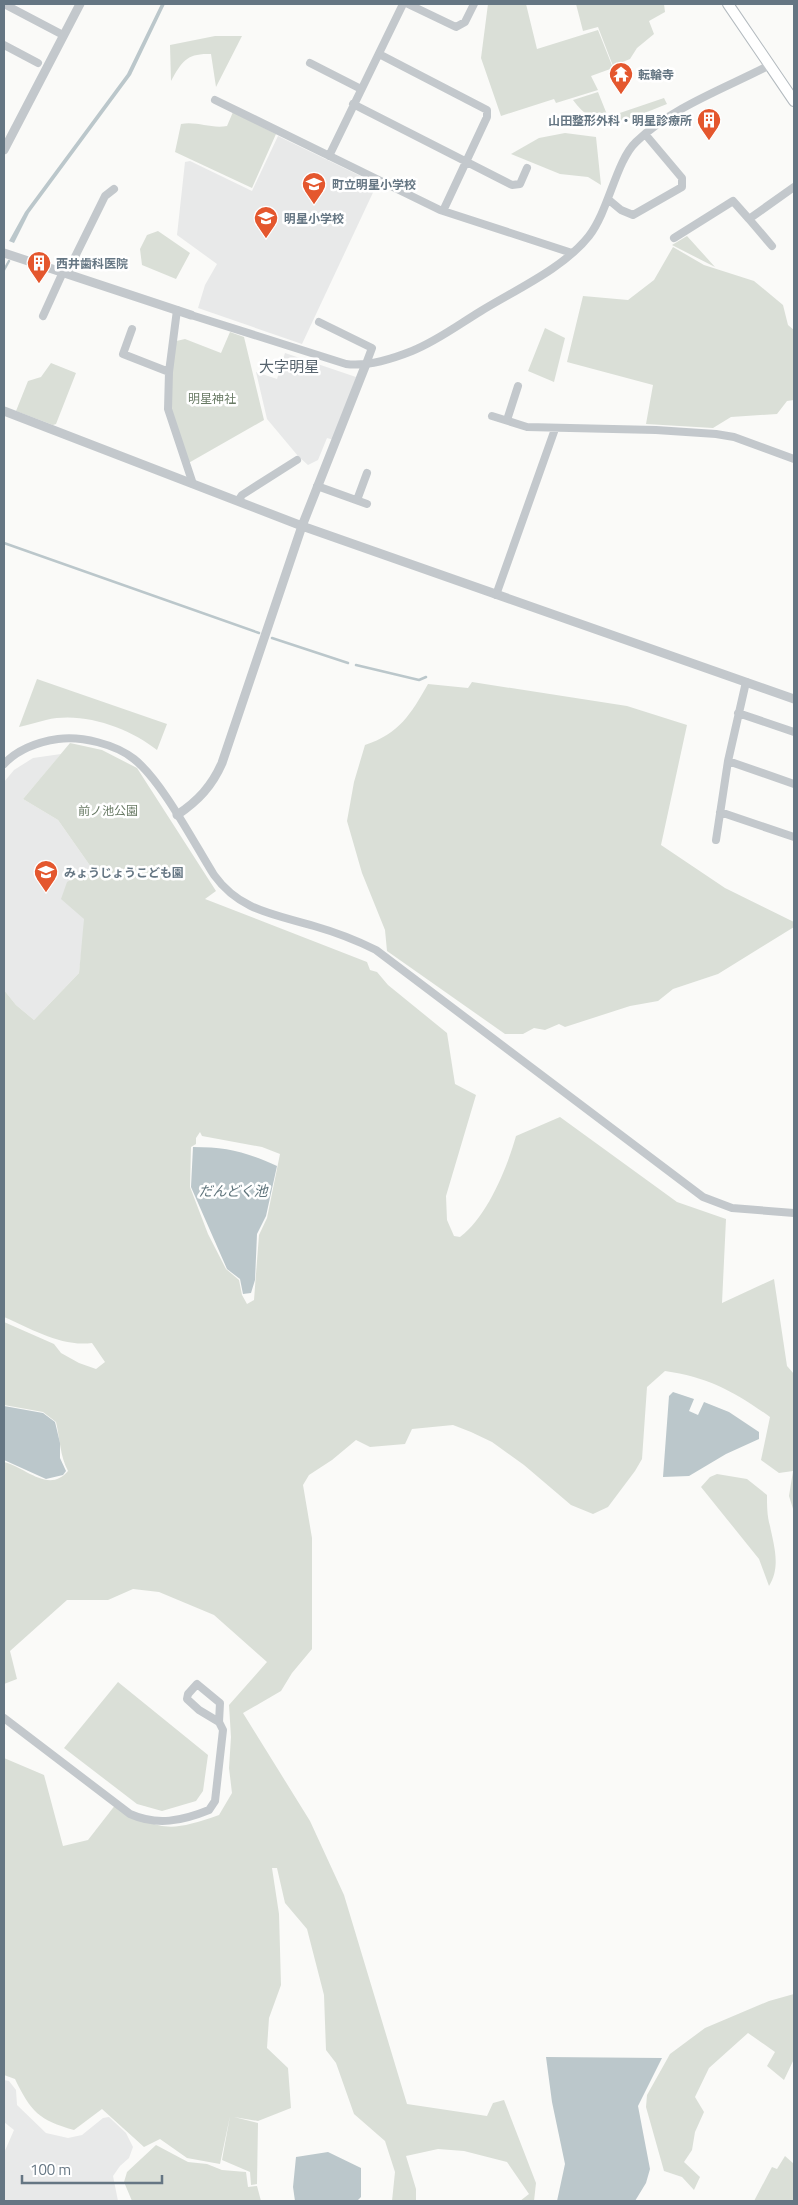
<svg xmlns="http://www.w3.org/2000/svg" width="798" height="2205" font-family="'Titillium Web','Noto Sans JP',sans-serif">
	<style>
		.built { fill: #e8e9e9 }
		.green { fill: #dadfd7; fill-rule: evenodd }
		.water { fill: #bbc7cb }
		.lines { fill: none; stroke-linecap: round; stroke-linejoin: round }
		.stream { stroke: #bbc7cb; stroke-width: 2.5 }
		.secondary-casing { stroke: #b3babf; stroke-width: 12 }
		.minor { stroke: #c3c8cc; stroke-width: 8 }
		.tertiary { stroke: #c3c8cc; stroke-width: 9 }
		.secondary { stroke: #fff; stroke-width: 10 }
		.labels { text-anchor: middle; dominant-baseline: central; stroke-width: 5; stroke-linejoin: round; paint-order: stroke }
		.poi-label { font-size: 12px; font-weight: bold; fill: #657683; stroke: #fff; text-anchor: start }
		.park-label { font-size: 12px; fill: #687a64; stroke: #fff }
		.water-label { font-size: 14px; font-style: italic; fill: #60757c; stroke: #fff }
		.quarter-label { font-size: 15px; fill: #57646e; stroke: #fff }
	</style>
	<rect width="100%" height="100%" fill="#fafaf8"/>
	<!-- built -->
	<path class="built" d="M 278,136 L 377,184 L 302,344 L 198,308 L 205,285 L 217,264 L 177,235 L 185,162 L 190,161 L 252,191 Z
		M 285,353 L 356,377 L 334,440 L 327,438 L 318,460 L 308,465 L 298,456 L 267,419 L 256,372 L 277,379 Z
		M 61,754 L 23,799 L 58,820 L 91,867 L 79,973 L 34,1020 L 16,1005 L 4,990 L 4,782 L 14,770 L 33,758 Z
		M 4,2080 L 9,2081 L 16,2090 L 17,2105 L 46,2133 L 68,2138 L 82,2135 L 103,2118 L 109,2117 L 126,2133 L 133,2147 L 129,2158 L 120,2166 L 113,2176 L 118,2201 L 4,2201 L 4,2153 L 14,2130 L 4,2122 Z"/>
	<!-- green -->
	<path class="green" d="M 488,4 L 526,4 L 537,49 L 598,30 L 613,68 L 591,76 L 598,90 L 556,103 L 554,99 L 501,116 L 481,58 Z
		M 576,4 L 664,4 L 665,12 L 649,21 L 654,34 L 637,48 L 630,59 L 613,66 L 598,27 L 583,31 Z
		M 215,36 L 242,36 L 216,87 L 211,54 C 187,53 182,61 171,81 L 170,45 Z
		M 598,92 L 608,117 L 664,98 L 667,104 C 632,117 600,138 573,100 Z
		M 233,112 L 276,134 L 252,188 L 175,152 L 181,124 C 197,121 211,129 227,126 Z
		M 565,133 L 596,137 L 601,185 L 588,177 L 560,174 L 511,154 L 539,138 Z
		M 158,231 L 190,253 L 176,279 L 142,265 L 140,249 L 147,235 Z
		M 687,236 L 715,267 L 672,245 Z
		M 673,247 L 704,265 L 754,281 L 783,305 L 788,325 L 794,330 L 794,400 L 787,401 L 777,414 L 731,417 L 713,428 L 646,424 L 653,385 L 567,362 L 583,296 L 628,300 L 654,280 Z
		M 545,328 L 565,338 L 554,382 L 528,371 Z
		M 230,332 L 244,337 L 264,420 L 185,465 L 168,409 L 172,342 L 185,339 L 221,353 Z
		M 51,363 L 76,373 L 56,424 L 53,425 L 16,411 L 28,381 L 41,377 Z
		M 37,679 L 167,724 L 157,750 C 129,728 83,711 46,720 C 37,722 29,725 19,727 Z
		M 472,682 L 627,706 L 687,725 L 661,845 L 725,888 L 794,922 L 794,927 L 718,974 L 673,989 L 658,1001 L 630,1006 L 565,1027 L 559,1024 L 545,1030 L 534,1028 L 523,1034 L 505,1034 L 387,951 L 385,930 L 362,873 L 347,821 L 354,782 L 365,745 C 399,734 411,714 428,684 L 468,688 Z
		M 70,743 L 102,750 L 137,768 L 216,891 L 205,899 L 367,962 L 370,970 L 377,972 L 388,985 L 447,1033 L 455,1084 L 476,1095 L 446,1196 L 447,1220 L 454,1236 L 460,1237 C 487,1217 507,1168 516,1136 L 560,1117 L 677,1202 L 726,1219 L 722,1303 L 774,1279 L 787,1366 L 794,1374 L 794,1512 L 789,1496 L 793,1471 L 779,1473 L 761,1460 L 770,1417 C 735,1392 708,1377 665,1371 L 647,1387 L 642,1459 L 635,1471 L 608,1507 L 593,1514 L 571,1505 L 524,1465 L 492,1442 L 471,1432 L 453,1425 L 412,1429 L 405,1444 L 370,1447 L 356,1440 L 332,1460 L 309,1475 L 303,1485 L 312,1538 L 312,1649 L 292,1673 L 281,1691 L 243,1713 L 310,1821 L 344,1895 L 407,2104 L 487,2116 L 493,2103 L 504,2100 L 536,2183 L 534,2201 L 520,2201 L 529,2194 L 507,2162 L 464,2151 L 438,2149 L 406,2156 L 416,2189 L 416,2201 L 392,2201 L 395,2172 L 385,2141 L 354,2114 L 336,2063 L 326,2050 L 324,1995 L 307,1929 L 285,1903 L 277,1868 L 272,1868 L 279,1914 L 281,1985 L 269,2018 L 267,2048 L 288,2068 L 291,2108 L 258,2121 L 234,2117 L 258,2123 L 257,2184 L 251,2185 L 250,2172 L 222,2160 L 230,2116 L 220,2164 L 187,2158 L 160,2139 L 144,2147 L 102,2109 L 74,2130 C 39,2120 31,2112 15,2079 L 4,2075 L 4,1758 L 44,1775 L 63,1846 L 88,1840 L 116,1804 C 160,1832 170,1832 219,1815 L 232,1793 L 229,1768 L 231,1737 L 229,1705 L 267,1662 L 214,1615 L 159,1592 L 133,1589 L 108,1600 L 67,1600 L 10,1651 L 17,1679 L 4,1684 L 4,1462 C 25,1467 49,1494 68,1471 C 60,1456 60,1439 56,1422 L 43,1412 L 4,1405 L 4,1322 L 54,1344 L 61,1353 L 79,1363 L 96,1369 L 105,1362 L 92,1343 C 61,1347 32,1329 4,1317 L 4,990 L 16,1005 L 34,1020 L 79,973 L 84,919 L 61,899 L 67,882 L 91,867 L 58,820 L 23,799 ZM 200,1132 L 202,1136 L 262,1147 L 280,1154 L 267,1218 L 259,1235 L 254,1300 L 247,1304 L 242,1295 L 239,1280 L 226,1269 L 208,1234 L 190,1187 L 191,1147 L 196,1144 L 196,1138 Z
		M 717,1474 L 747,1479 L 767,1495 C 767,1505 767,1516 770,1526 C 774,1546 781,1567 769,1586 L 759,1559 L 701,1487 L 710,1477 Z
		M 118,1682 L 208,1755 L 203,1791 L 196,1801 L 162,1811 L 137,1804 L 64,1748 Z
		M 794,1994 L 794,2059 L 784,2080 L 767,2066 L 775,2052 L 748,2033 L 709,2068 L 695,2097 L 704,2112 L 695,2132 L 692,2150 L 684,2162 L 700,2177 L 694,2190 L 682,2177 L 664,2171 L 646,2107 L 647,2095 L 670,2054 L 705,2028 L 769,2001 Z
		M 156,2145 L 188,2162 L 207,2164 L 222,2170 L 246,2172 L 248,2187 L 257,2186 L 261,2201 L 132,2201 L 124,2182 L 127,2172 Z
		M 785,2156 L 794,2164 L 794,2201 L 754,2201 L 772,2167 L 777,2169 Z"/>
	<!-- water -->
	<path class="water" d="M 161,4 L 165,4 L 131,75 L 29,213 L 14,243 L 9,241 L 25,212 L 127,74 Z
		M 193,1147 C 227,1147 246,1152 277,1166 L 266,1216 L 257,1234 L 255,1280 L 251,1293 L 243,1294 L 240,1279 L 227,1269 L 191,1187 Z
		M 673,1392 L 694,1399 L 689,1411 L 698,1415 L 704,1402 L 729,1412 L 759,1432 L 759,1439 L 726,1454 L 689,1476 L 663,1477 L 669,1396 Z
		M 4,1406 L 43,1413 L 55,1422 L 60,1443 L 60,1458 L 66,1471 L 63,1475 L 46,1479 L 4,1460 Z
		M 546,2057 L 662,2058 L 638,2106 L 650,2169 L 646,2183 L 635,2201 L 557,2201 L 565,2164 L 552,2102 Z
		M 328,2152 L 361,2168 L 361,2197 L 357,2201 L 295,2201 L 293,2187 L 296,2157 Z"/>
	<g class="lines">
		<!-- stream -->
		<path class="stream" d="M 4,270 L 9,261
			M 4,543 L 259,633
			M 272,638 L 348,663
			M 356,665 L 419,680 L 426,677"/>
		<!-- secondary casing -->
		<g class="secondary-casing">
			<path id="secondary" d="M 728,4 L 794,101"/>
		</g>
		<!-- minor -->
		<path class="minor" d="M 4,4 L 63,35
			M 408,4 L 456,27 L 465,22 L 474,4
			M 4,45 L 38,63
			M 379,54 L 487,110 L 487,117 L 443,211
			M 310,63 L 361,89
			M 215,100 L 440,210 L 572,253
			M 353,104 L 512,185 L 520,184 L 527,168
			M 329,156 L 403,4
			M 609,200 L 621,210 L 633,215 L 682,187 L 682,178 L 645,134
			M 749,219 L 772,246
			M 674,238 L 733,201 L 749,219 L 794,187
			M 67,273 L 105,196 L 114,189
			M 177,310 L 169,372 L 168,409 L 193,484
			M 191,315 L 346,364 C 368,367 392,359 412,351 C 437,341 458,325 481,311 C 515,290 564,268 589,236 C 609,210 616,161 636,142 C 672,107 726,88 770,65
			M 43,316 L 63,272
			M 319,322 L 372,348 L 366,364
			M 132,329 L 123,354 L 169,372
			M 492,416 L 527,427 L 656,430 L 716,434 L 734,437 L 794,459
			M 507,420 L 518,386
			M 317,486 L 367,504
			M 357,500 L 367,473
			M 238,501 L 242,495 L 297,460
			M 496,595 L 555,429
			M 738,713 L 794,732
			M 728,761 L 794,784
			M 4,764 C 18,749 38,742 58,739 C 82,736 115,744 134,759 C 162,781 194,843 214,875 C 240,911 274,914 314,926 C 335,932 356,940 376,950 L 703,1197 L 732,1208 L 794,1213
			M 720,812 L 794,837
			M 716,840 L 728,761 L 746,682
			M 4,1718 L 130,1814 C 157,1826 182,1821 209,1810 L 215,1801 L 223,1730 L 219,1722 L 220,1703 L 197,1684 L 188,1694 L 187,1699 L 199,1710 L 219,1722"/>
		<!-- tertiary -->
		<path class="tertiary" d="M 4,150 L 80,4
			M 4,253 L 191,315
			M 4,411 L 302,526 L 794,699
			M 177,815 C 198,801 212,786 222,763 L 302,526 L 366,364"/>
		<!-- secondary -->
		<use href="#secondary" class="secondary"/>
	</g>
	<!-- icons -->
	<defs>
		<g id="temple-pin" transform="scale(1.25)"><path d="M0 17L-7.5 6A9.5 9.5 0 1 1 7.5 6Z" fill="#e4572e" stroke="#fff"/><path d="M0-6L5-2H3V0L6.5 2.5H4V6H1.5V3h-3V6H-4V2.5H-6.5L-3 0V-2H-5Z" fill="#fff"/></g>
		<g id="building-pin" transform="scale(1.25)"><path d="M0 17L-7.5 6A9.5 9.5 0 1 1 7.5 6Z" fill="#e4572e" stroke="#fff"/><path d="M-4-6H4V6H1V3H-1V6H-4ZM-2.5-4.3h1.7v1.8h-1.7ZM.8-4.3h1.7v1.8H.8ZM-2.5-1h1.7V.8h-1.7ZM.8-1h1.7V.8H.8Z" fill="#fff"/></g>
		<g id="school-pin" transform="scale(1.25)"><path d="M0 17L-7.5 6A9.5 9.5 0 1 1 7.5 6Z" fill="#e4572e" stroke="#fff"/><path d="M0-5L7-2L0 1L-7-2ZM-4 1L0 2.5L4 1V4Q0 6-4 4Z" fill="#fff"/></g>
	</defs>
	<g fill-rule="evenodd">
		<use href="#temple-pin" x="621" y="74"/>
		<use href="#building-pin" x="709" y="120"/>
		<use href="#school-pin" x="314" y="184"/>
		<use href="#school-pin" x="266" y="218"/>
		<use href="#building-pin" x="39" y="263"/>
		<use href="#school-pin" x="46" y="872"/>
	</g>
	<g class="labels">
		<!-- poi labels -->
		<g class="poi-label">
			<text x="638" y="74">転輪寺</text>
			<text x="692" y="120" text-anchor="end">山田整形外科・明星診療所</text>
			<text x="332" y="184">町立明星小学校</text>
			<text x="284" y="218">明星小学校</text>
			<text x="56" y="263">西井歯科医院</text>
			<text x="64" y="872">みょうじょうこども園</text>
		</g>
		<!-- park labels -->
		<g class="park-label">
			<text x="212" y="398">明星神社</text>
			<text x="108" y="810">前ノ池公園</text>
		</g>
		<!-- water labels -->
		<g class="water-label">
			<text x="233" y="1190">だんどく池</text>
		</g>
		<!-- quarter labels -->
		<g class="quarter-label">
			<text x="289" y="366">大字明星</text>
		</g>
	</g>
	<!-- border -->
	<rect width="798" height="2205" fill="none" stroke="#657683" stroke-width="10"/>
	<!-- scale -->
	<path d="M22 2175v8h140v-8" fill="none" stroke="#657683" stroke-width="2.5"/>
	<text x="30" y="2175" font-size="15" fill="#657683" stroke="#ffffff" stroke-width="4" paint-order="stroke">100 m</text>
</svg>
